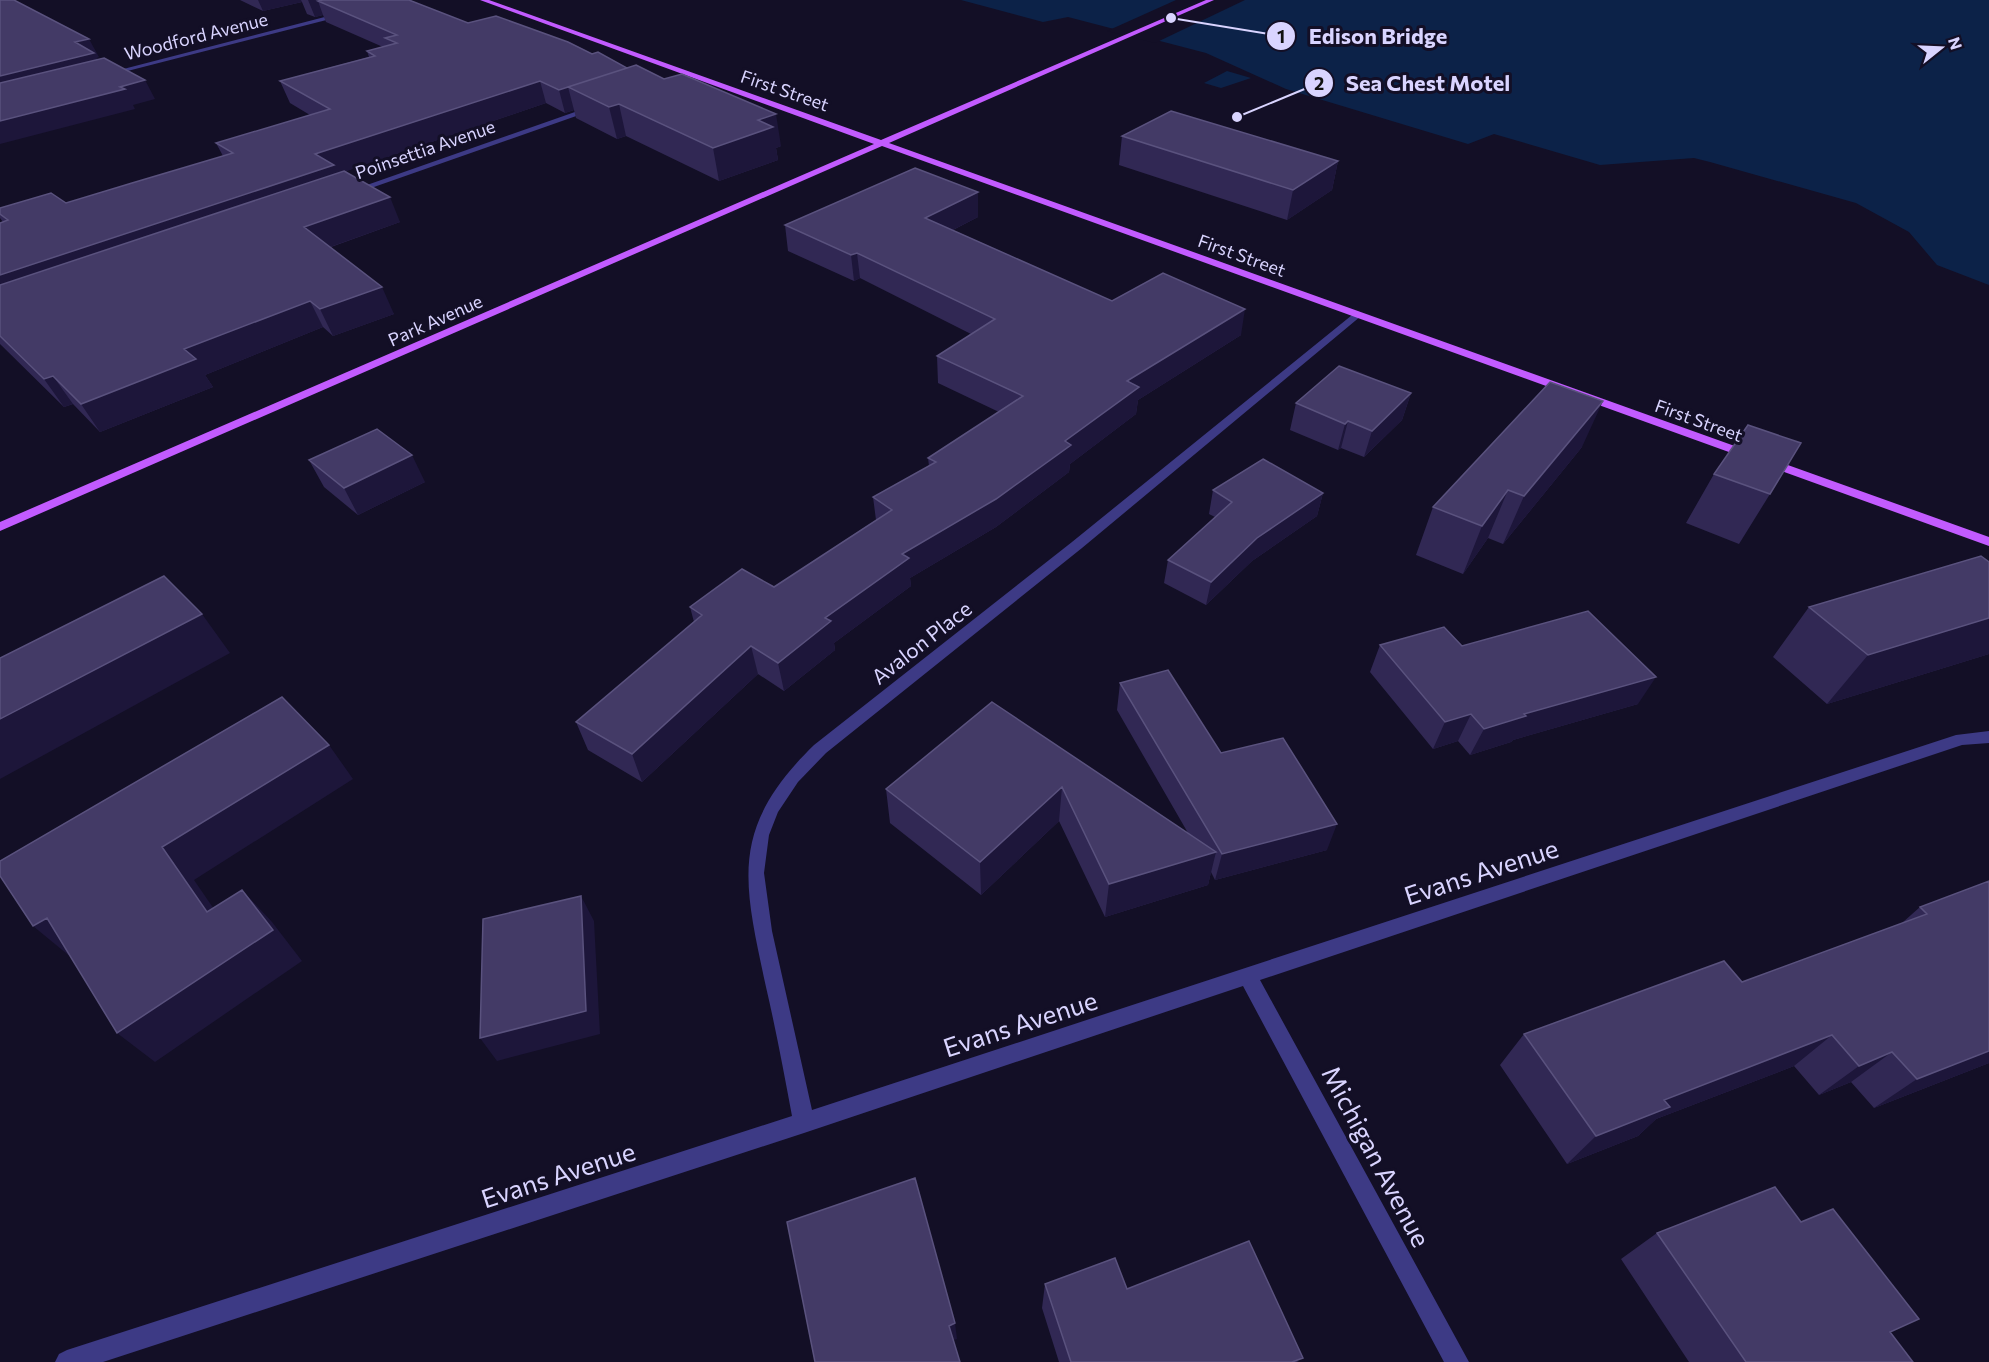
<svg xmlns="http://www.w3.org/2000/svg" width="1989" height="1362" font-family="Commissioner,sans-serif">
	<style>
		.water { fill: #0c2248 }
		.pier { fill: #130f26 }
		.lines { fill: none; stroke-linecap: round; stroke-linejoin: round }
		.minor { fill: #3d3a85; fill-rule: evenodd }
		.primary { fill: #c25bff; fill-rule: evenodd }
		.wall { fill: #312854 }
		.shaded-wall { fill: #1d163a }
		.building { fill: #433a66; stroke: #5a527e; stroke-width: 1.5 }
		.labels { text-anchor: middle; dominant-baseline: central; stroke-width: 6; stroke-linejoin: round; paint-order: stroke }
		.far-street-label { font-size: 18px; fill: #d9d4ff; stroke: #130f26 }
		.street-label { font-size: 21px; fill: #d9d4ff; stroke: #130f26 }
		.near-street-label { font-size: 26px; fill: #d9d4ff; stroke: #130f26 }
		.leader { fill: none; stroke: #d9d4ff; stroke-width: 2 }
		.callout-dot { fill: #d9d4ff; stroke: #130f26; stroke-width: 2 }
		.mark-label { font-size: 18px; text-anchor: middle; font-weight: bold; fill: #111 }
		.callout-label { font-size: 22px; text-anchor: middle; font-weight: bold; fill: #d9d4ff; stroke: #130f26; stroke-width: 6; stroke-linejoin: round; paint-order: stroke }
	</style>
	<rect width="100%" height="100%" fill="#130f26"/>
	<!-- water -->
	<path class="water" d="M 961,0 L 1989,0 L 1989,285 L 1937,265 L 1909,232 L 1856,203 L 1710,162 L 1694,158 L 1600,165 L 1494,134 L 1468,144 L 1286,89 L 1206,53 L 1068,17 L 1043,22 Z
		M 1227,71 L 1251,78 L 1221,88 L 1204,83 Z"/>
	<!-- pier -->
	<path class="pier" d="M 1176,0 L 1245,0 L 1155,43 L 1107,31 Z"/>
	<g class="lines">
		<!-- minor -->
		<path class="minor" d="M 344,12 L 346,15 L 108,76 L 104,74 Z
			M 592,106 L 599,108 L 354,194 L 347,192 Z
			M 1357,311 L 1362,314 L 1361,316 L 1082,548 L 826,753 L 798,782 L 778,812 L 769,835 L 764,873 L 772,931 L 812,1110 L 1956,735 L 1989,731 L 1989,743 L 1962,745 L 1260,980 L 1469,1362 L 1444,1362 L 1243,986 L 804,1133 L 103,1362 L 55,1362 L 59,1354 L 67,1350 L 792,1116 C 784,1073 776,1030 766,987 C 743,880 729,828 814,745 L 1072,542 Z"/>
		<!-- primary -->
		<path class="primary" d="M 480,0 L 489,0 L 881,140 L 1206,0 L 1214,0 L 889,143 L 1989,537 L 1989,546 L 882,146 L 0,531 L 0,522 L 874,144 Z"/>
	</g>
	<!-- wall -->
	<path class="wall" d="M 240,0 L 409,0 L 781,146 L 776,148 L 778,160 L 719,181 L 626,136 L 617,139 L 576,118 L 574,110 L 565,113 L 546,103 L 346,171 L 400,222 L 331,247 L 394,314 L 333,336 L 323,327 L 205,375 L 213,387 L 100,432 L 73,404 L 64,407 L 0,344 L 0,223 L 3,222 L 0,218 L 0,208 L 66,203 L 223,156 L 216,143 L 310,115 L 290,103 L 280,81 L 369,57 L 367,51 L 383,47 L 326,22 L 323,15 L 315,17 L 307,14 L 302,2 L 263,11 Z
		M 1122,136 L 1338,161 L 1332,190 L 1287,220 L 1119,165 Z
		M 978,192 L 978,217 L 953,230 L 1112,301 L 1241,335 L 1138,400 L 1136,414 L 1070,464 L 1069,472 L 996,527 L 910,578 L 911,586 L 834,643 L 835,650 L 784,691 L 758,674 L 642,782 L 588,750 L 576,722 L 694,622 L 690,607 L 774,587 L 876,520 L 873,497 L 929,466 L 928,458 L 999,412 L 938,383 L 937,356 L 971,334 L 860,278 L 854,281 L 788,251 L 785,225 Z
		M 1411,393 L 1402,420 L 1364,457 L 1341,448 L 1338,450 L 1290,430 L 1296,403 Z
		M 1582,447 L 1503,544 L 1488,538 L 1463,574 L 1416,555 L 1433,507 Z
		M 309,460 L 425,482 L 358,515 L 324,487 Z
		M 1714,474 L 1770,494 L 1739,544 L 1686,523 Z
		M 1213,490 L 1323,493 L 1317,516 L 1252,561 L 1206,605 L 1164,583 L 1168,560 L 1215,517 L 1209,514 Z
		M 1989,562 L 1989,654 L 1827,704 L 1773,657 L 1809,607 Z
		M 1380,645 L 1462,646 L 1638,704 L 1513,740 L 1511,742 L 1470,755 L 1458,741 L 1433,749 L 1370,672 Z
		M 1120,683 L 1221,753 L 1327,850 L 1215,880 L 1211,872 L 1208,885 L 1105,917 L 1059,821 L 981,895 L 890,823 L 886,789 L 992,702 L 1188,833 L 1117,710 Z
		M 1989,881 L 1989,1063 L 1874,1108 L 1851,1082 L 1819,1095 L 1794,1066 L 1656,1119 L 1638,1136 L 1567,1164 L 1500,1065 L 1524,1034 L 1742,982 L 1902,923 L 1920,907 Z
		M 1801,1222 L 1913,1362 L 1689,1362 L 1621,1259 L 1657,1233 Z
		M 1045,1284 L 1127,1289 L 1299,1362 L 1059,1362 L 1042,1308 Z"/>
	<!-- shaded-wall -->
	<path class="shaded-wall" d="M 258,0 L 301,0 L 302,2 L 263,11 Z
		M 308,0 L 371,0 L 318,1 L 323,15 L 315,17 Z
		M 89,39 L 99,57 L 97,58 L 104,71 L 0,98 L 0,76 L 75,42 Z
		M 145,80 L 155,99 L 133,105 L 135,109 L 0,144 L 0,121 Z
		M 540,81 L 546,103 L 338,174 L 0,308 L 0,275 L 315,154 Z
		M 568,87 L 574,110 L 565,113 L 559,90 Z
		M 619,104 L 626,136 L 617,139 L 609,107 Z
		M 776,114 L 781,146 L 776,148 L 778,160 L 719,181 L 713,148 L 758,120 Z
		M 1338,161 L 1332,190 L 1287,220 L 1293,190 Z
		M 978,192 L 978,217 L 927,243 L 925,218 Z
		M 390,197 L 400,222 L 316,252 L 304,227 Z
		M 857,253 L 860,278 L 854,281 L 851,255 Z
		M 382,287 L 394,314 L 333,336 L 320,309 Z
		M 310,301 L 323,327 L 205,375 L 213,387 L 100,432 L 81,404 L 184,349 Z
		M 1245,309 L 1241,335 L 1138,400 L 1136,414 L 1070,464 L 1069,472 L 996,527 L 910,578 L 911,586 L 834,643 L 835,650 L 784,691 L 778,663 L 825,618 L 902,554 L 1065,441 L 1127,381 Z
		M 53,376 L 73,404 L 64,407 L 44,379 Z
		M 1411,393 L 1402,420 L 1364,457 L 1372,431 Z
		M 1603,401 L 1582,447 L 1503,544 L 1524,496 Z
		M 1348,421 L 1341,448 L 1338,450 L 1345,424 Z
		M 412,455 L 425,482 L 358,515 L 344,488 Z
		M 1508,490 L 1488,538 L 1463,574 L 1482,526 Z
		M 1323,493 L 1317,516 L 1252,561 L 1206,605 L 1211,582 L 1257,538 Z
		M 202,614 L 230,653 L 0,779 L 0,719 Z
		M 1989,618 L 1989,654 L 1827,704 L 1868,655 Z
		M 751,646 L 758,674 L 642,782 L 632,754 Z
		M 1656,677 L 1638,704 L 1513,740 L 1511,742 L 1470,755 L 1484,729 L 1524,714 Z
		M 1471,714 L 1458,741 L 1433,749 L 1445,722 Z
		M 329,745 L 353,779 L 194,880 L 238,944 L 207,912 L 162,847 Z
		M 1062,787 L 1059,821 L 981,895 L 980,862 Z
		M 1337,824 L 1327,850 L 1215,880 L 1222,854 Z
		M 1216,852 L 1208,885 L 1105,917 L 1109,884 Z
		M 242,890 L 272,922 L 302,961 L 155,1062 L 117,1033 Z
		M 581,896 L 594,921 L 600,1034 L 497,1061 L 480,1038 Z
		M 47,918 L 72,958 L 33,926 Z
		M 1832,1035 L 1794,1066 L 1656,1119 L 1638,1136 L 1567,1164 L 1596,1136 L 1664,1100 Z
		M 1989,1051 L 1989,1063 L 1874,1108 L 1917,1079 Z
		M 1892,1052 L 1851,1082 L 1819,1095 L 1859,1066 Z
		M 955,1323 L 957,1339 L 951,1341 L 949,1326 Z"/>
	<!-- building -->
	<path class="building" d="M 0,0 L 14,0 L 89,39 L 75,42 L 94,53 L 0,76 Z
		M 323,0 L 409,0 L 468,23 L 496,16 L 568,42 L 592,54 L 598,52 L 627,68 L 559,90 L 540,81 L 315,154 L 334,165 L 0,275 L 0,223 L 8,220 L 0,214 L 0,208 L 51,193 L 66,203 L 132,183 L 233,153 L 216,143 L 330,109 L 280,81 L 375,56 L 367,51 L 397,43 L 385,38 L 397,35 L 318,1 Z
		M 104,58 L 145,80 L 120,87 L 125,89 L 0,121 L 0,83 Z
		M 636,65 L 664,79 L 682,74 L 776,114 L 758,120 L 773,127 L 713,148 L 619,104 L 609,107 L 568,87 Z
		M 1171,111 L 1338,161 L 1293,190 L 1122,136 Z
		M 915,168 L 978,192 L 925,218 L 1112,301 L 1163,273 L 1245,309 L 1127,381 L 1139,387 L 1065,441 L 1071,445 L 996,499 L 902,554 L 909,558 L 825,618 L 831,621 L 778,663 L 751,646 L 632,754 L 576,722 L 702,615 L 690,607 L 742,569 L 774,587 L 892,510 L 873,497 L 936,462 L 928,458 L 1023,396 L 937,356 L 995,319 L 857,253 L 851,255 L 785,225 Z
		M 344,171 L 390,197 L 304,227 L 382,287 L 320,309 L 310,301 L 184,349 L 196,359 L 81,404 L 53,376 L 44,379 L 0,336 L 0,285 Z
		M 1339,366 L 1411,393 L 1372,431 L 1348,421 L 1345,424 L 1296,403 Z
		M 1550,382 L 1603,401 L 1524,496 L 1508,490 L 1482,526 L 1433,507 Z
		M 1748,425 L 1801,443 L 1770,494 L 1714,474 Z
		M 377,429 L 412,455 L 344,488 L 309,460 Z
		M 1263,459 L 1323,493 L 1257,538 L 1211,582 L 1168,560 L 1232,502 L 1213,490 Z
		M 1981,556 L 1989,562 L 1989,618 L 1868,655 L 1809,607 Z
		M 164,576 L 202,614 L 0,719 L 0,658 Z
		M 1588,611 L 1656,677 L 1524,714 L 1526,716 L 1484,729 L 1471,714 L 1445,722 L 1380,645 L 1444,627 L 1462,646 Z
		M 1168,670 L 1221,753 L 1283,738 L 1337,824 L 1222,854 L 1120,683 Z
		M 282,697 L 329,745 L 162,847 L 207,912 L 242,890 L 273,930 L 117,1033 L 47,918 L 33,926 L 0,876 L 0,861 Z
		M 992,702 L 1216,852 L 1109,884 L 1062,787 L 980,862 L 886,789 Z
		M 1989,881 L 1989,1051 L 1917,1079 L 1892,1052 L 1859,1066 L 1832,1035 L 1664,1100 L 1670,1107 L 1596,1136 L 1524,1034 L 1724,961 L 1742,982 L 1927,914 L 1920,907 Z
		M 581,896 L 586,1011 L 480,1038 L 483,919 Z
		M 915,1178 L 955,1323 L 949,1326 L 960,1362 L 815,1362 L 787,1222 Z
		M 1775,1187 L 1801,1222 L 1833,1209 L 1919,1319 L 1890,1332 L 1913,1362 L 1746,1362 L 1657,1233 Z
		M 1249,1241 L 1303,1358 L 1292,1362 L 1071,1362 L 1045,1284 L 1115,1258 L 1127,1289 Z"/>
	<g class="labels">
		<!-- far-street labels -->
		<g class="far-street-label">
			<text transform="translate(196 36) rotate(-14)">Woodford Avenue</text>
			<text transform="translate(785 90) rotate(19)">First Street</text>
			<text transform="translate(425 149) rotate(-19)">Poinsettia Avenue</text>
			<text transform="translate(1242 255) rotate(20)">First Street</text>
			<text transform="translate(435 320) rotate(-24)">Park Avenue</text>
			<text transform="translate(1699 420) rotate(20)">First Street</text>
		</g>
		<!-- street labels -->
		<g class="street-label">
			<text transform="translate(921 642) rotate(-38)">Avalon Place</text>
		</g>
		<!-- near-street labels -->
		<g class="near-street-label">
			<text transform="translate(1481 871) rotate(-18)">Evans Avenue</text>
			<text transform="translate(1020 1023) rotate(-18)">Evans Avenue</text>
			<text transform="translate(1377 1156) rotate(62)">Michigan Avenue</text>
			<text transform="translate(558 1174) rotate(-18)">Evans Avenue</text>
		</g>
	</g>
	<!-- callouts -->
	<path class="leader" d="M1171 18L1281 36M1237 117L1319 83"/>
	<g class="callout-dot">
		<circle cx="1171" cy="18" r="6"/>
		<circle cx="1237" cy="117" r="6"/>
		<circle cx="1281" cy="36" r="15"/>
		<circle cx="1319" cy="83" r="15"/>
	</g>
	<g class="mark-label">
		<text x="1281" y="43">1</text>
		<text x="1319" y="90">2</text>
	</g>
	<g class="callout-label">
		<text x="1378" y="44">Edison Bridge</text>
		<text x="1428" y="91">Sea Chest Motel</text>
	</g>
	<!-- north arrow -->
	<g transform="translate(1941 48) rotate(72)" stroke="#130f26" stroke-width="4.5" paint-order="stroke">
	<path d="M0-4.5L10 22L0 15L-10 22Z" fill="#d9d4ff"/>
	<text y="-9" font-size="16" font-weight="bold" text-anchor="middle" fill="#d9d4ff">N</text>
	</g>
</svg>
